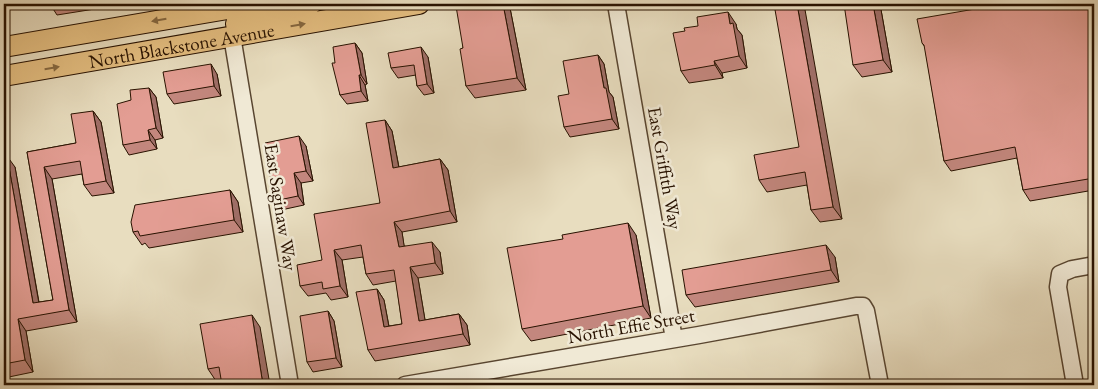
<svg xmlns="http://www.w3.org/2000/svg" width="1098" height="389" font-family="'EB Garamond',serif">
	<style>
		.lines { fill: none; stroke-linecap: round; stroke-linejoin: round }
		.minor-casing { stroke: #584530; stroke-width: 19 }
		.major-casing { stroke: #281200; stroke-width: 22 }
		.minor { stroke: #f0e9d5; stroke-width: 16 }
		.major { stroke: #e4be80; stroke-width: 20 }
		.wall { fill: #c3877e; stroke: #281200 }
		.shaded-wall { fill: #9f6e67; stroke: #281200 }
		.building { fill: #e39d93; stroke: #281200 }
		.oneway { fill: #866840 }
		.labels { text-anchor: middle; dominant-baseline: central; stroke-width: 5; stroke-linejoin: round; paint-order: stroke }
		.street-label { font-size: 19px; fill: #281200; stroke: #f0e9d5 }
	</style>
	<rect width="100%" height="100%" fill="#e8ddbf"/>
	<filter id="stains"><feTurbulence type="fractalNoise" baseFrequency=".004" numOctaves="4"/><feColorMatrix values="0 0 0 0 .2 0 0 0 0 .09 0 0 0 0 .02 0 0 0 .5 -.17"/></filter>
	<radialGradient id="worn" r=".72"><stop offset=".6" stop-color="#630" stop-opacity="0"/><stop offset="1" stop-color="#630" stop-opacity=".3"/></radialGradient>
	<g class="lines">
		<!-- minor casing -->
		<g class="minor-casing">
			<path id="minor" d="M 616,4 L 674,339
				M 232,36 L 290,385
				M 405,385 L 699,335 L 856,306 L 863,306 L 866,311 L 880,385
				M 1075,385 L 1058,287 L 1060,274 L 1072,269 L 1094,265"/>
		</g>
		<!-- major casing -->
		<g class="major-casing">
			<g id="major">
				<path d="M 236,24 C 253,12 290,16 311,4"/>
				<path d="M 4,47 L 256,4"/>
				<path id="s1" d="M 4,76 L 419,4"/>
			</g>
		</g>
		<!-- minor -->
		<use href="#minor" class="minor"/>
		<!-- major -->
		<use href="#major" class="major"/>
	</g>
	<!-- wall -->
	<path class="wall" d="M 4,4 L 16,4 L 4,6 Z
		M 50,4 L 101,4 L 101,8 L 57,15 Z
		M 465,4 L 507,4 L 510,8 L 526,90 L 475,98 L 466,86 L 463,48 Z
		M 880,4 L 892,72 L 862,77 L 853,65 Z
		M 1094,4 L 1094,190 L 1030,201 L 1023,190 L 1017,158 L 951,171 L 944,161 L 925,47 L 922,43 Z
		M 736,24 L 737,29 L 742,35 L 747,68 L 722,73 L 723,78 L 689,83 L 681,71 L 685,31 Z
		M 355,43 L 362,53 L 367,84 L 365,85 L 368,101 L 347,104 L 340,95 L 335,63 Z
		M 598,55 L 604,64 L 609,92 L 613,97 L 619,129 L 570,137 L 564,127 Z
		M 428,57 L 434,93 L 424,95 L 417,86 L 416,75 L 398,78 L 391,68 Z
		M 217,74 L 221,96 L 174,104 L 167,94 Z
		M 149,88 L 156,97 L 163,138 L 155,140 L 157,149 L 129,155 L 123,145 L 131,100 Z
		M 93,111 L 101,122 L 114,193 L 92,196 L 84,185 L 82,174 L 52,179 L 77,322 L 26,331 L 33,372 L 4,378 L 4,156 L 15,167 L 39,302 L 53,300 L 27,152 L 76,143 Z
		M 385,120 L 392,131 L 399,167 L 440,159 L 448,170 L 457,222 L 402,232 L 404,246 L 440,252 L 443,274 L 418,278 L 425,320 L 459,314 L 467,325 L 470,345 L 375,361 L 368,350 L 377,289 L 384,300 L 389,326 L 402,324 L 396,281 L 373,285 L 366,274 L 363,257 L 342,260 L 348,297 L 331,300 L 326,293 L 308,296 L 300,286 L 322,260 L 380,203 Z
		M 306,146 L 313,181 L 301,183 L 304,205 L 281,210 L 274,201 Z
		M 799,147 L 842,219 L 820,222 L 811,210 L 807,185 L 767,192 L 759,180 Z
		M 230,190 L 238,202 L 243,232 L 149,248 L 145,243 L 142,245 L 133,232 Z
		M 636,235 L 651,318 L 531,341 L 522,329 Z
		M 835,257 L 839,282 L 695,307 L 686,295 Z
		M 328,311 L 334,321 L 342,367 L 313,372 L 307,362 Z
		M 260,327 L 221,380 L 216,381 L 208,369 Z"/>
	<!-- shaded-wall -->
	<path class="shaded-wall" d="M 503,4 L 507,4 L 510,8 L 526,90 L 517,78 Z
		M 797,4 L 804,4 L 842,219 L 833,207 Z
		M 873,4 L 880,4 L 892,72 L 883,60 Z
		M 728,12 L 736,24 L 737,29 L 742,35 L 747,68 L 739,56 L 730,24 Z
		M 355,43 L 362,53 L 367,84 L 361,75 Z
		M 421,47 L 428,57 L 434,93 L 427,84 Z
		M 598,55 L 604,64 L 609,92 L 613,97 L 619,129 L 612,119 L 604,88 Z
		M 714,61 L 722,73 L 723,78 L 715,65 Z
		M 211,64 L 217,74 L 221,96 L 214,86 Z
		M 359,75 L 365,85 L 368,101 L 361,91 Z
		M 149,88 L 156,97 L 163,138 L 156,128 Z
		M 93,111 L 101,122 L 114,193 L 106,181 Z
		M 385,120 L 392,131 L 401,179 L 393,168 Z
		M 148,130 L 155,140 L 157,149 L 150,140 Z
		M 299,136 L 306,146 L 313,181 L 306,171 Z
		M 7,156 L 15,167 L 41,315 L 33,303 Z
		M 440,159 L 448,170 L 457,222 L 450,211 Z
		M 44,167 L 52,179 L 77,322 L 69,310 Z
		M 294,173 L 301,183 L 304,205 L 298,196 Z
		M 230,190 L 238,202 L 243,232 L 234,220 Z
		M 394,222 L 402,232 L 406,258 L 399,247 Z
		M 628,223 L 636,235 L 651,318 L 643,306 Z
		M 432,242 L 440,252 L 443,274 L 435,263 Z
		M 826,245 L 835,257 L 839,282 L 831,270 Z
		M 334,250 L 342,260 L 348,297 L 340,286 Z
		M 410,267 L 418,278 L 427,332 L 419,321 Z
		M 377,289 L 384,300 L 391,338 L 384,327 Z
		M 328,311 L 334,321 L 342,367 L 336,358 Z
		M 459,314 L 467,325 L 470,345 L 463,334 Z
		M 252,315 L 260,327 L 270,385 L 263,385 Z
		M 18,319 L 26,331 L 33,372 L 25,360 Z"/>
	<!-- building -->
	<path class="building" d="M 465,4 L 503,4 L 517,78 L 466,86 L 460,49 L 463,48 L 456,6 Z
		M 774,4 L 797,4 L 833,207 L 811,210 L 805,172 L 759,180 L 754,155 L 799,147 Z
		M 844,4 L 873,4 L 883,60 L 853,65 Z
		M 1004,4 L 1094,4 L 1094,178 L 1023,190 L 1015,147 L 944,161 L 924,45 L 922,43 L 917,19 Z
		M 728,12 L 730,24 L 733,23 L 739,56 L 714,61 L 715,65 L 681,71 L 673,33 L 685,31 L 684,28 L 698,26 L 697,17 Z
		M 355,43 L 361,75 L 359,75 L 361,91 L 340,95 L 332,63 L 335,63 L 333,47 Z
		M 421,47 L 427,84 L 417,86 L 414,65 L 391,68 L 388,53 Z
		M 598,55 L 604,88 L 606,88 L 612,119 L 564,127 L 558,96 L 569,94 L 563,61 Z
		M 211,64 L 214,86 L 167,94 L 163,72 Z
		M 149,88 L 156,128 L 148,130 L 150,140 L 123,145 L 117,104 L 131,100 L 130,90 Z
		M 93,111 L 106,181 L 84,185 L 80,161 L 44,167 L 69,310 L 18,319 L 25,360 L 4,364 L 4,156 L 7,156 L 33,303 L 53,300 L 27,152 L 76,143 L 71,114 Z
		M 385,120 L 393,168 L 440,159 L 450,211 L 394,222 L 399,247 L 432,242 L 435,263 L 410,267 L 419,321 L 459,314 L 463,334 L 368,350 L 356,292 L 377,289 L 384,327 L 402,324 L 394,270 L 366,274 L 361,245 L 334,250 L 340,286 L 323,289 L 322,282 L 300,286 L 297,265 L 322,260 L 314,214 L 380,203 L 366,123 Z
		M 299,136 L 306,171 L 294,173 L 298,196 L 274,201 L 265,143 Z
		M 230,190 L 234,220 L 140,236 L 138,231 L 133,232 L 131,222 L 135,205 Z
		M 628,223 L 643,306 L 522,329 L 507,248 L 563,239 L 562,235 Z
		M 826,245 L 831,270 L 686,295 L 682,270 Z
		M 328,311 L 336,358 L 307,362 L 300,316 Z
		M 252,315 L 263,385 L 222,385 L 219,367 L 208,369 L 200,324 Z"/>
	<!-- one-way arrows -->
	<defs><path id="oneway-solid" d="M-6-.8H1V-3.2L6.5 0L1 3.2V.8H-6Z" transform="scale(1.25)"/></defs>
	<g class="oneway">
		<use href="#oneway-solid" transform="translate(159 20) rotate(170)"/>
		<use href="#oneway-solid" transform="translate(298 25) rotate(-10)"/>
		<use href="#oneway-solid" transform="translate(52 68) rotate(-10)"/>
	</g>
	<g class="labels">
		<!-- street labels -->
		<g class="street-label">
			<text stroke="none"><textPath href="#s1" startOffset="180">North Blackstone Avenue</textPath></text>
			<text transform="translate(665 168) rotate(80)">East Griffith Way</text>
			<text transform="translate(281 207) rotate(81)">East Saginaw Way</text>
			<text transform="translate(631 326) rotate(-10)">North Effie Street</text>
		</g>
	</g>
	<!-- margin -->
	<rect width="1098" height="389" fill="none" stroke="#e8ddbf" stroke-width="20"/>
	<rect x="5" y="5" width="1088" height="379" fill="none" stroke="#281200" stroke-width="2.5"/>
	<rect x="10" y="10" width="1078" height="369" fill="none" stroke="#281200"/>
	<rect width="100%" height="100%" filter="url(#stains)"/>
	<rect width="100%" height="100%" fill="url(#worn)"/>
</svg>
